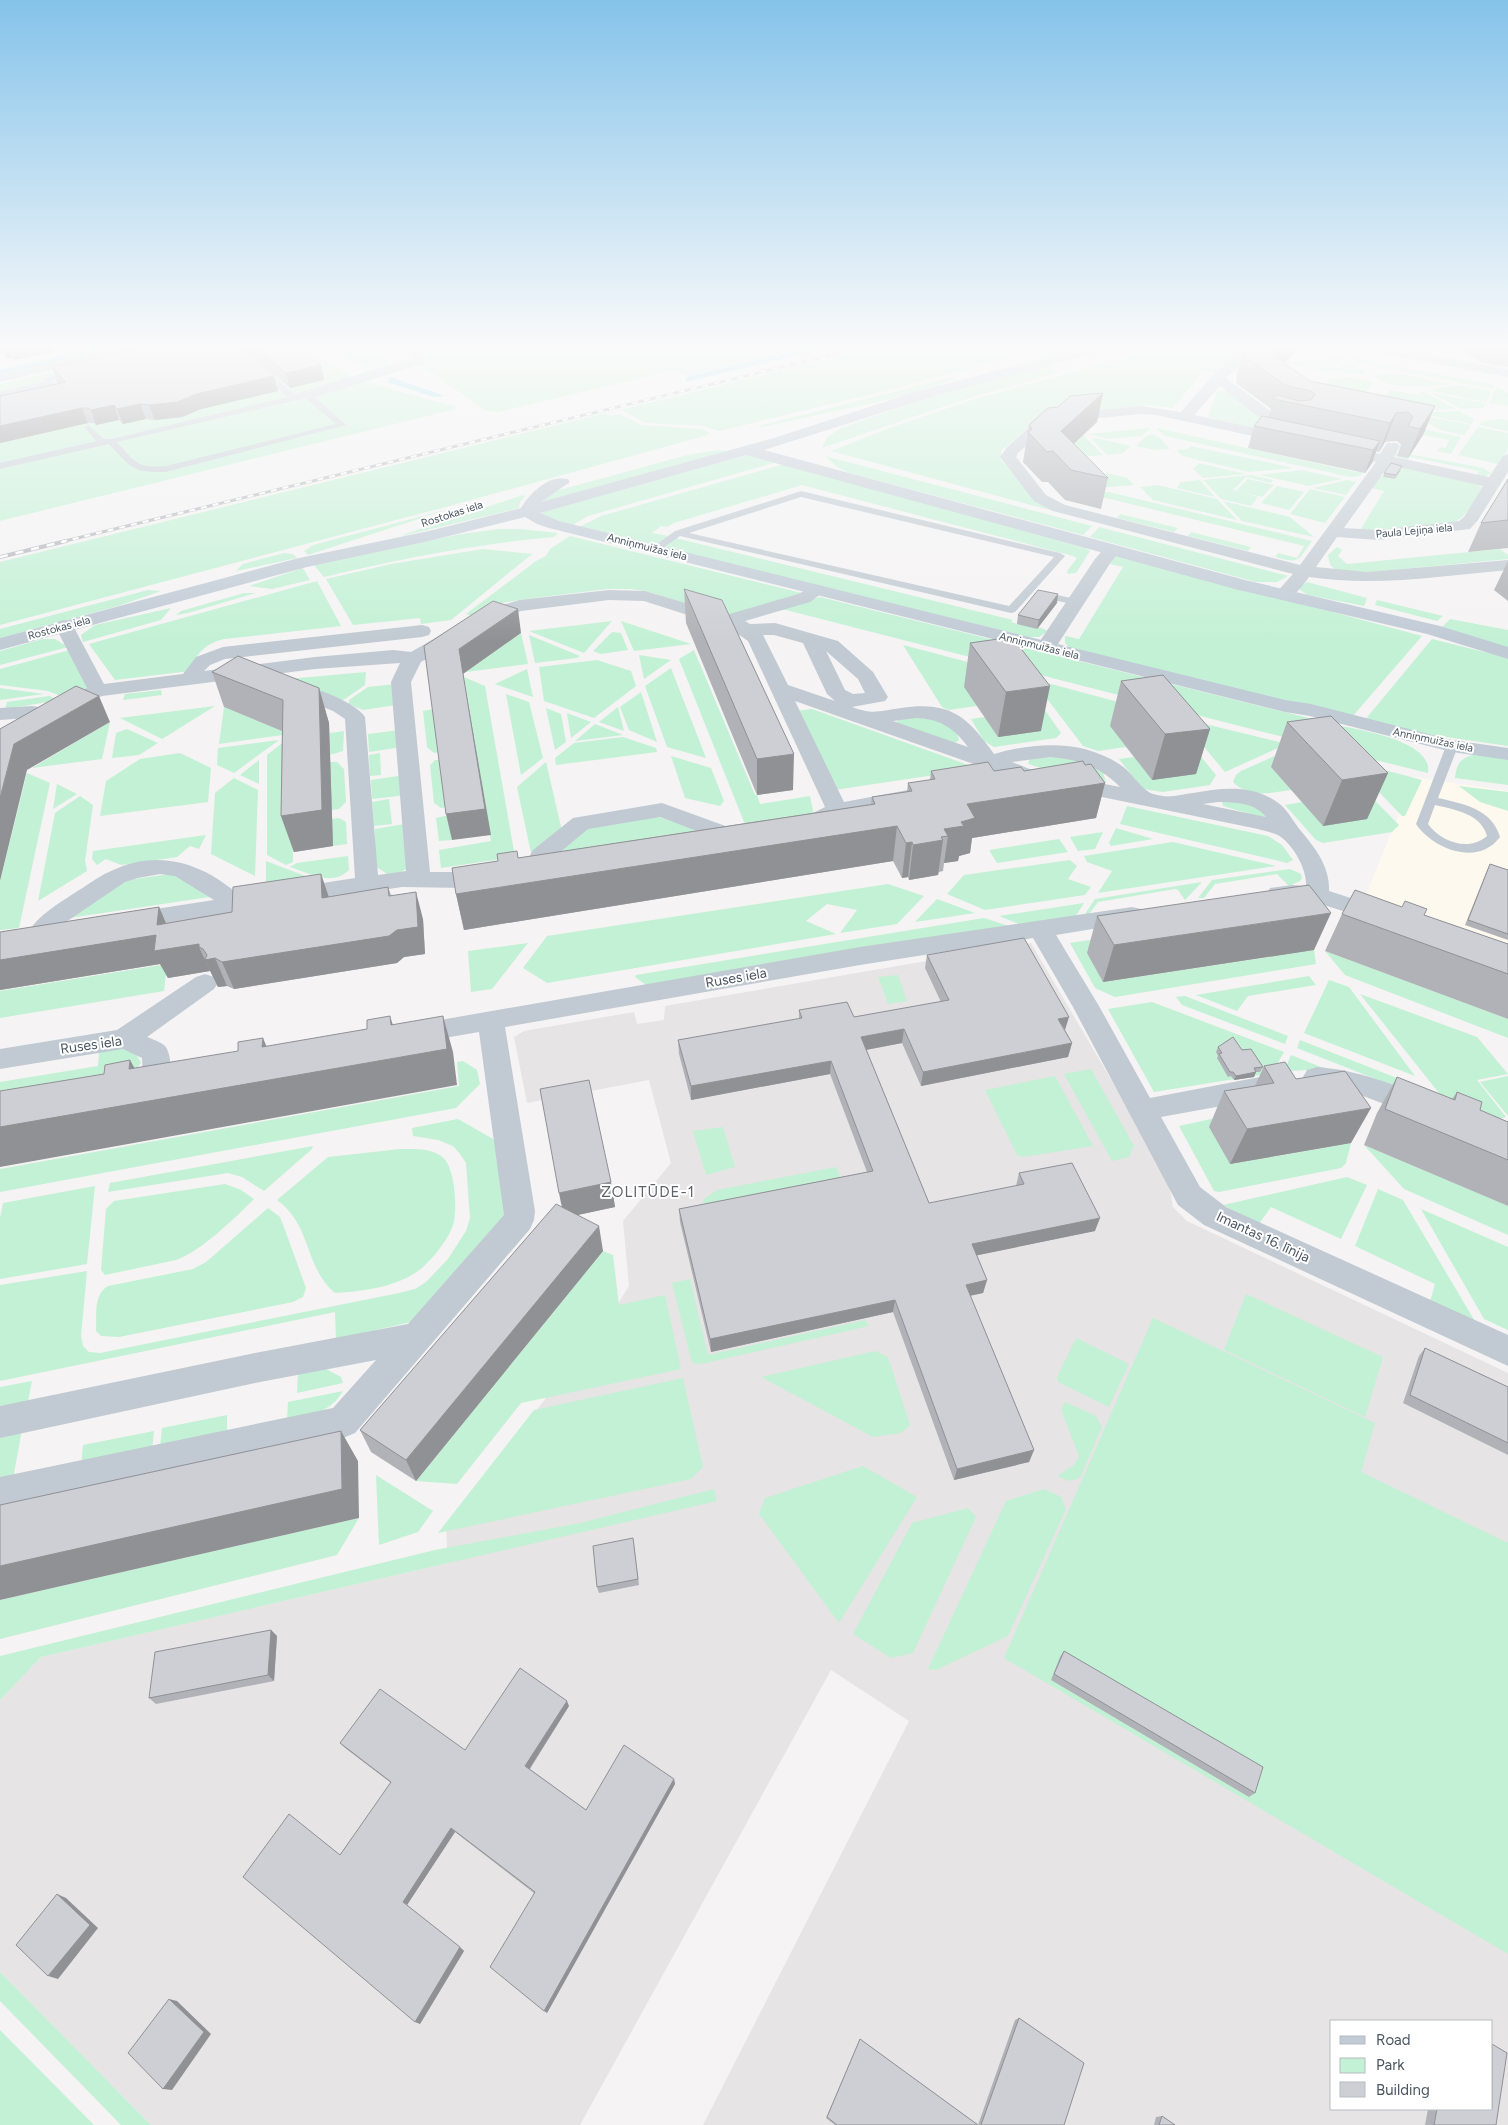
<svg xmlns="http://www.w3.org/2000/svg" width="1508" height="2125" font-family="Figtree,sans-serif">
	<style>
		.commercial { fill: #fdf9ef }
		.education { fill: #e6e4e5; fill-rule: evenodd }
		.green { fill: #c3f1d5 }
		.water { fill: #90daee }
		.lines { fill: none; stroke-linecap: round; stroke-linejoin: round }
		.stream { stroke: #90daee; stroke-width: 4.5 }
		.lane { fill: #c1cad2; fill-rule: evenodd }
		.street { fill: #c1cad2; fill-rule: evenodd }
		.secondary { fill: #c1cbd6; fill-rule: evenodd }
		.rail-far1-casing { stroke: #b5b8bd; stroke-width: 3 }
		.rail-casing { stroke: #b5b8bd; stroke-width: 4 }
		.rail-far1 { stroke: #fff; stroke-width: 2; stroke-dasharray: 6; stroke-linecap: butt }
		.rail { stroke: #fff; stroke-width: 2.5; stroke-dasharray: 8; stroke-linecap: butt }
		.wall { fill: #b0b2b7 }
		.shaded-wall { fill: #909195 }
		.building { fill: #cdcfd5; stroke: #909195 }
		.labels { text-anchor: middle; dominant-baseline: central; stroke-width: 4; stroke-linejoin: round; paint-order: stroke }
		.far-street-label { font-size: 11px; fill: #4a5661; stroke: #fff }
		.street-label { font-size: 14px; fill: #4a5661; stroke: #fff }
		.neighbourhood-label { font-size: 15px; letter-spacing: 1px; fill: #5f6368; stroke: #fff }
	</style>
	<rect width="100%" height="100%" fill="#f5f3f3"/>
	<!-- commercial -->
	<path class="commercial" d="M 1414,777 L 1508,791 L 1508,954 L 1362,904 Z"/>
	<!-- education -->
	<path class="education" d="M 1031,943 L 1168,1177 L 1173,1207 L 1187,1221 L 1508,1373 L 1508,2125 L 703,2125 L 909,1721 L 831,1670 L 580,2125 L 151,2125 L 0,1972 L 0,1700 L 41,1657 L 448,1563 L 446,1527 L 614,1310 L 629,1286 L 623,1221 L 671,1163 L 649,1080 L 527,1103 L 514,1037 L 524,1031 L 634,1012 L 637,1024 L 664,1020 L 665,1006 ZM 1332,2021 L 1492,2021 L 1492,2109 L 1332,2109 Z"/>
	<!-- green -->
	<path class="green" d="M 174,344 L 294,344 L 358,380 L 460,408 L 0,521 L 0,384 Z
		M 306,344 L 372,344 L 390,362 L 379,367 L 368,368 L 350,359 L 315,350 Z
		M 415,344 L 825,344 L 687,376 L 674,370 L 499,412 L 486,411 L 419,364 L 429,357 L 426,352 Z
		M 889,344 L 1064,344 L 893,389 L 719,431 L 704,426 L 645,423 L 622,410 L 612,412 Z
		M 1069,344 L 1097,344 L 1040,359 L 1033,356 L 1035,353 Z
		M 1177,344 L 1220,344 L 1240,349 L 1217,373 L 1203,371 L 1173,408 L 1149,405 L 1040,417 L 1001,451 L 1001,460 L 1039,503 L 1057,512 L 831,451 L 892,427 L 978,398 Z
		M 1343,357 L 1334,367 L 1338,368 L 1343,361 L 1354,363 L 1367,374 C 1350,375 1302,370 1288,362 Z
		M 1349,357 L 1475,381 L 1495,385 L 1493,389 L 1357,363 Z
		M 1047,366 L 1061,372 L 960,401 L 822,448 L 827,437 L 841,428 L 858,422 L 934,396 Z
		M 1398,373 L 1452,384 C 1426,387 1394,392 1372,375 Z
		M 1349,377 L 1374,382 L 1360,402 L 1323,386 L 1330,379 Z
		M 948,378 L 957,379 L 906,396 L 762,427 L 759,426 Z
		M 1458,385 L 1491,391 L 1486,402 L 1427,390 Z
		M 1497,387 L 1508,393 L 1508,406 L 1489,403 Z
		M 1221,390 L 1227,391 L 1267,421 L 1379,446 L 1382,448 L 1376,453 L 1370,453 L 1214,419 L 1208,416 L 1217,392 Z
		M 1390,390 L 1418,395 L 1421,391 L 1424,392 L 1456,409 L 1408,411 L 1380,403 Z
		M 1431,393 L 1485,403 L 1483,408 L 1461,409 Z
		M 1320,408 L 1461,437 L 1451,454 L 1437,451 L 1440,447 L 1446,448 L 1449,440 L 1304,410 Z
		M 1459,411 L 1474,419 L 1472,424 L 1417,413 Z
		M 606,413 L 610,416 L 619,414 L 642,425 L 701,429 L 709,432 L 708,435 L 453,505 L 0,625 L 0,562 Z
		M 1414,414 L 1471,425 L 1464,435 L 1440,430 Z
		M 1503,419 L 1508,420 L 1508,431 L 1479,425 L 1482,421 Z
		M 1478,427 L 1508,433 L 1508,449 L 1498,464 L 1458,455 Z
		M 1150,428 L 1142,436 L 1109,439 L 1088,434 Z
		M 1156,428 L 1356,472 L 1363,464 L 1370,462 L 1360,476 L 1350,477 L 1165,436 Z
		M 1153,434 L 1159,437 L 1170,449 L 1155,450 L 1136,446 L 1146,436 Z
		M 1083,435 L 1103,455 L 1057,459 Z
		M 1095,438 L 1131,446 L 1123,453 L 1107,455 L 1092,439 Z
		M 1191,446 L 1294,468 L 1249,472 L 1182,456 L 1176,450 L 1187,449 Z
		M 718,450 L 728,451 L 539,503 L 556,491 L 687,455 Z
		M 1399,452 L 1483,468 L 1491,473 L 1486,476 L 1477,476 L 1479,471 L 1410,457 L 1407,461 L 1394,456 L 1394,453 Z
		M 745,455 L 777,462 L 588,516 L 571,526 L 541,515 L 542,512 Z
		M 825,456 L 1092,526 L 1083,535 L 849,473 L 837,467 Z
		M 1199,463 L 1246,474 L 1203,478 L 1193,469 Z
		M 784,464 L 1085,548 L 1090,551 L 1076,573 L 1068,574 L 1067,571 L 1077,558 L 1073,556 L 802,485 L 674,523 L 667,527 L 661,526 L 652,533 L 669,536 L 660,544 L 654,545 L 579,527 L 601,516 Z
		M 1390,465 L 1478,484 L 1482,488 C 1473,503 1467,518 1450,524 L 1359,532 L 1384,491 L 1371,488 L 1379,476 L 1395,479 L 1398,473 L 1383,470 Z
		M 1302,470 L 1342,479 L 1308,486 L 1260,475 Z
		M 1107,473 L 1127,478 L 1134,485 L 1097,488 L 1096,484 Z
		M 1251,475 L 1273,480 L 1271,483 L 1246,477 L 1233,490 L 1258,497 L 1251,506 L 1221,499 L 1203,480 Z
		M 1248,479 L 1274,485 L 1262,497 L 1236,491 Z
		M 1200,480 L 1215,497 L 1177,488 L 1181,482 Z
		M 1347,480 L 1356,482 L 1346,495 L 1313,488 Z
		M 1158,485 L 1217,499 L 1237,520 L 1153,500 L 1140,487 Z
		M 1277,486 L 1304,492 L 1289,510 L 1261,503 Z
		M 1310,489 L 1345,497 L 1325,523 L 1290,514 Z
		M 1109,492 L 1312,541 C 1297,561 1301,564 1275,557 L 1278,553 L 1297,558 L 1304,546 L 1089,494 Z
		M 523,495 L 525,496 L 520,502 L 519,508 L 402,536 L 405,534 Z
		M 1223,501 L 1290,517 L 1314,537 L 1242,521 Z
		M 449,509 L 308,555 L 304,551 L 313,545 Z
		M 1120,514 L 1178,528 L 1174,532 L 1117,518 Z
		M 1099,527 L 1288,576 L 1277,582 L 1256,582 L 1090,537 Z
		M 499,529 L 520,529 L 558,533 L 554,537 C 476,544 400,559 324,577 L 314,565 L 461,534 Z
		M 1191,532 L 1251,547 L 1248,551 L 1188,536 Z
		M 570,536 L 802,593 L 727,616 L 649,592 L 631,589 L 607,589 L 518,600 L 502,603 L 473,616 L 466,614 L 536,561 L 546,556 L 550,549 Z
		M 675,538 L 1013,620 L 1011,622 L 1037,629 L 1039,627 L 1048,631 L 1039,637 L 1028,637 L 666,548 L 665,546 Z
		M 1337,547 L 1342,550 L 1338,556 L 1347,564 L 1500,549 L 1508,555 L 1508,559 L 1360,573 L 1336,570 L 1330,565 L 1328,555 Z
		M 483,549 L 532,554 L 451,620 L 421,624 L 420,618 L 353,625 L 326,579 L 391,564 Z
		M 284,553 L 293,554 L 297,558 L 236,571 L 243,564 Z
		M 1115,556 L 1127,557 L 1422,636 L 1352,717 L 1070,648 L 1065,643 L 1065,636 L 1079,639 L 1123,567 L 1110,564 Z
		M 303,568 L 310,580 L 272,589 L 249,586 Z
		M 317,581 L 341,626 L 224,639 C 205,644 196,653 190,671 L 115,680 L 89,644 Z
		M 1307,582 L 1367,598 L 1364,606 L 1308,595 L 1300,590 L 1301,586 Z
		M 148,590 L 161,591 L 118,606 L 0,638 L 0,629 Z
		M 244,593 L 256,593 L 188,613 L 176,615 L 181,611 Z
		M 820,597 L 1329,723 L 1295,740 L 778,608 Z
		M 1377,600 L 1443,616 L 1437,621 L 1375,605 Z
		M 171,608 L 161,620 L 83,642 L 81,635 L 95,625 Z
		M 1450,619 L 1508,630 L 1508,648 L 1441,628 Z
		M 612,621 L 584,653 L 529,631 Z
		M 621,621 L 691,644 L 634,651 Z
		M 612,632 L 621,633 L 628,650 L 601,654 L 593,651 Z
		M 521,633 L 528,664 L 466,672 Z
		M 529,635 L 580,656 L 577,658 L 535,663 Z
		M 43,639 L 55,639 L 68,647 L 0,665 L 0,651 Z
		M 1432,639 L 1508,658 L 1508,746 L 1419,733 L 1364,721 Z
		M 903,645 L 1021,676 L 1061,733 L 1056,738 L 994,747 L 984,741 L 971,719 L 985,717 L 998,737 L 977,706 L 948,710 L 942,707 Z
		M 70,650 L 87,687 L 85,691 L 66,698 L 48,691 L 0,685 L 0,669 Z
		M 694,650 L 755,795 L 757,795 L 760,804 L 810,796 L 814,815 L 746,827 L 679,659 Z
		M 639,655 L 671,660 L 644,679 Z
		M 597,660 L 631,671 L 636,686 L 594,718 L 544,701 L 539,667 Z
		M 671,668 L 706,758 L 667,747 L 645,686 Z
		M 527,669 L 533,697 L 495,684 Z
		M 366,672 L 365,685 L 342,701 L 288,679 Z
		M 464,677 L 485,686 L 515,857 L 441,868 L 439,850 L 491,841 Z
		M 1032,679 L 1167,715 L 1216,775 L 1210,785 L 1163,792 L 1149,790 L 1142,788 L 1119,759 L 1134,757 L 1152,780 L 1126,747 L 1098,751 L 1083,746 Z
		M 396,684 L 396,705 L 363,710 L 349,704 L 349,700 L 368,687 Z
		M 0,688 L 44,694 L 0,700 Z
		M 161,690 L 162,695 L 123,700 L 125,694 Z
		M 641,692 L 657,742 L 629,730 L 620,707 Z
		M 506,694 L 529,702 L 543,758 L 521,775 Z
		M 49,696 L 60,700 L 5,709 L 7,702 Z
		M 215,706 L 162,739 L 120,718 Z
		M 224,707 L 290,734 L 219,744 Z
		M 618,707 L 624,731 L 599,722 Z
		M 546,708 L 561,714 L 566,742 L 555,750 Z
		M 434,709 L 440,752 L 434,753 L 427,747 L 423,711 Z
		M 812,709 L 974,767 L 975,769 L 834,790 L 796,711 Z
		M 567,713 L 591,722 L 571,738 Z
		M 914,717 C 929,719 956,721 959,740 L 955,743 L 896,723 L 898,720 Z
		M 1180,718 L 1287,744 L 1225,772 Z
		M 110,722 L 102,759 L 32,768 Z
		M 595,724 L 623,735 L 575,741 Z
		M 1337,725 C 1358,730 1433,740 1428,773 L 1347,753 Z
		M 127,729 L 158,743 L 139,755 L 112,758 L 116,733 Z
		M 400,730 L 402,747 L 369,752 L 368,734 Z
		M 344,731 L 343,751 L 330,755 L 330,733 Z
		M 623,737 L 656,748 L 657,752 L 556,765 L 555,758 L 574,743 Z
		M 294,738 L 293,862 L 286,865 L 267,855 L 267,755 L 286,740 Z
		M 279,740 L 234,773 L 217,765 L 218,748 Z
		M 1295,747 L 1332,757 L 1399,825 L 1392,832 L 1323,843 L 1316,840 L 1285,805 L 1302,802 L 1271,768 L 1291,790 C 1271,793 1248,798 1233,782 L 1236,775 L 1241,771 Z
		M 180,753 L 211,768 L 208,802 L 100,816 L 106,781 L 140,759 Z
		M 380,753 L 381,775 L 370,776 L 369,755 Z
		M 1055,754 L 1086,763 L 1103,772 L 1106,783 L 1057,773 L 1028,764 L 1030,758 Z
		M 1473,755 L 1508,759 L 1508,785 L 1455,778 C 1457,764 1459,759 1473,755 Z
		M 671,756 L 711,768 L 724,801 L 720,806 L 685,798 Z
		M 259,760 L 259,784 L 240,775 Z
		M 435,760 L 441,760 L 448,807 L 441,808 L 434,803 L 430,765 Z
		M 330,762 L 337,762 L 344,769 L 346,802 L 339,809 L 332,810 Z
		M 546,762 L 562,831 L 531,853 L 517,787 Z
		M 1355,762 L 1422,780 L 1405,816 L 1402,816 L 1353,765 Z
		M 27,773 L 50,783 L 19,928 L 0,930 L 0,881 Z
		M 405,775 L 407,795 L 372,799 L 371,780 Z
		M 234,778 L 258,790 L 255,876 L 211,854 L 215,793 Z
		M 57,784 L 77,794 L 53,809 Z
		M 1459,786 L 1508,792 L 1508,811 L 1480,802 Z
		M 80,796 L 93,805 L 85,861 L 87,871 L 38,901 L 55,813 Z
		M 389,799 L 392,824 L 374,826 L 372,802 Z
		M 1236,800 L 1268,813 L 1267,819 L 1223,806 L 1222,802 Z
		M 1127,806 L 1268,836 L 1282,845 L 1293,860 L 1287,863 L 1275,860 L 1120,824 Z
		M 449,815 L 452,840 L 439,841 L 436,818 Z
		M 656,816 L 702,832 L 551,854 L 583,828 Z
		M 339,818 L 346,822 L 347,844 L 333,846 L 332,819 Z
		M 410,823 L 406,869 L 401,872 L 387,874 L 377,867 L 375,853 L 375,829 Z
		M 1116,828 L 1153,839 L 1111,846 L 1109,843 Z
		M 1103,832 L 1095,849 L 1078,851 L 1070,837 Z
		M 206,835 L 199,849 L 190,846 L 177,857 L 121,865 L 106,859 L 97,865 L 92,859 L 93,851 Z
		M 1059,839 L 1068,852 L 997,863 L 989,850 Z
		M 1173,842 L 1276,866 L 1098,893 L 1112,871 L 1087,862 L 1084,856 Z
		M 348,856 L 349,870 C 332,887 309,873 290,867 L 297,863 Z
		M 1070,860 L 1077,866 L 1068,879 L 1091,887 L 1085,895 L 985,910 L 947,894 L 964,875 Z
		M 266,861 L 321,882 L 266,889 Z
		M 1290,869 L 1301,874 L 1302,878 L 1300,881 L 1289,886 L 1277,874 L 1215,884 L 1204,898 L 1198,898 L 1212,880 Z
		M 177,873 L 216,896 L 63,919 L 114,882 Z
		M 1202,882 L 1185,900 L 1178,890 L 1175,889 L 1098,902 L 1089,914 L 1085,914 L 1095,899 Z
		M 888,884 L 924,896 L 897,924 L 840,933 L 857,910 L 827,904 L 806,921 L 836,934 L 547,983 L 523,968 L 547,936 Z
		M 937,899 L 975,913 L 915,922 Z
		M 1084,903 L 1075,917 L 1019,924 L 999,916 Z
		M 984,918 L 1009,926 L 646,985 L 635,977 L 636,975 Z
		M 1123,935 L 1104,982 L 1314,950 L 1316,964 L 1115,997 L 1095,988 L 1070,943 Z
		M 528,943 L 492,989 L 471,992 L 468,951 Z
		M 1325,951 L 1508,1019 L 1508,1038 L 1345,975 Z
		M 167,964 L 164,991 L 0,1018 L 0,991 Z
		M 898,975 L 907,1001 L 888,1004 L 878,977 Z
		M 1309,976 L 1316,985 L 1248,996 L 1237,1011 L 1196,995 Z
		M 1329,980 L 1349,987 L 1415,1076 L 1304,1033 Z
		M 1360,994 L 1477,1037 L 1508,1074 L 1477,1080 L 1506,1117 L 1488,1122 L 1451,1108 Z
		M 1185,996 L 1288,1036 L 1285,1044 L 1182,1005 L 1176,997 Z
		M 1152,1002 L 1284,1052 L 1272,1073 L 1154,1092 L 1108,1009 Z
		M 1300,1040 L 1425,1089 L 1434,1102 L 1297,1048 Z
		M 115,1048 C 130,1050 135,1049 141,1063 L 135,1070 L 0,1095 L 0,1082 L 98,1066 L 99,1051 Z
		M 1291,1055 L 1326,1069 L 1289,1071 L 1283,1074 Z
		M 463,1061 L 477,1070 L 480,1084 L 456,1108 L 0,1192 L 0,1169 L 459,1086 L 457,1062 Z
		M 1091,1069 L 1134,1146 L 1129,1157 L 1112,1161 L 1064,1074 Z
		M 1055,1076 L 1093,1146 L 1023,1157 L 1017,1155 L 985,1090 Z
		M 1508,1076 L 1508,1116 L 1480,1082 Z
		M 1252,1110 L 1231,1164 L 1351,1143 L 1346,1163 L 1341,1168 L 1219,1192 L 1214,1191 L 1179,1126 Z
		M 458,1119 L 500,1143 L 508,1213 L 411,1322 L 336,1339 L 335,1312 L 0,1381 L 0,1285 L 87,1271 L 81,1336 L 83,1346 L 89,1352 L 100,1353 L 399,1293 L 415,1289 L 426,1282 L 448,1259 L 466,1231 L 470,1218 L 466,1163 L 460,1154 L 453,1146 L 438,1140 L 413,1136 L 412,1128 Z
		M 723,1127 L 735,1167 L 706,1175 L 693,1131 Z
		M 1364,1145 L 1508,1206 L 1508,1235 L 1404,1189 Z
		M 313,1146 L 312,1149 L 264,1191 L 242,1177 L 228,1173 L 108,1192 L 110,1183 Z
		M 400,1149 C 414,1149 430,1148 441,1156 C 455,1164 458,1210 453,1225 C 448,1240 434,1257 422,1268 C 399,1287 364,1291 335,1293 C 304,1267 312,1225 277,1200 L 328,1157 Z
		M 836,1167 L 843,1183 L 703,1204 L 704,1199 L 717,1190 Z
		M 1347,1177 L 1367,1185 L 1341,1239 L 1271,1207 L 1259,1224 L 1223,1205 Z
		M 225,1184 L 241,1190 L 254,1199 C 235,1218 200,1252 176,1260 L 105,1275 L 101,1270 L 106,1209 L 114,1201 Z
		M 95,1186 L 87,1264 L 0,1279 L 0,1218 L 3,1203 Z
		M 1378,1189 L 1403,1200 L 1476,1323 L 1430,1302 L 1435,1284 L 1355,1246 Z
		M 268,1208 L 280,1217 L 284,1227 L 306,1288 L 303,1297 L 293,1302 L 119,1337 L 101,1336 L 96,1331 C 97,1315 93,1295 108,1286 L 193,1269 L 206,1262 Z
		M 1421,1209 L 1508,1247 L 1508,1330 L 1484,1319 Z
		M 603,1251 L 613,1255 L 619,1305 L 665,1295 L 681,1369 L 521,1403 L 457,1484 L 416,1481 Z
		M 690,1279 L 708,1355 L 865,1320 L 869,1326 L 701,1364 L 692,1363 L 672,1283 Z
		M 1246,1294 L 1383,1357 L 1365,1417 L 1224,1350 Z
		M 1153,1318 L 1375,1423 L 1361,1472 L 1508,1543 L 1508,1954 L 1004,1658 Z
		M 1076,1338 L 1129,1364 L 1109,1407 L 1058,1382 L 1057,1377 Z
		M 875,1351 L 888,1357 L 910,1425 L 901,1433 L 873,1437 L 761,1377 Z
		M 326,1369 L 341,1377 L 343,1383 L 297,1393 L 298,1372 Z
		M 683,1378 L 703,1467 L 691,1479 L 438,1533 L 534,1410 Z
		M 32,1381 L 28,1402 L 0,1406 L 0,1387 Z
		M 343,1391 C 331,1412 310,1416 287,1420 L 288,1402 Z
		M 1065,1402 L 1096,1416 L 1102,1427 L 1080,1478 L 1069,1481 L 1057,1476 L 1074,1465 L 1079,1456 L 1061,1410 Z
		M 227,1415 L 227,1434 L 160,1448 L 162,1428 Z
		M 22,1429 L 13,1479 L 0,1481 L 0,1435 Z
		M 154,1431 L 152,1450 L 81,1465 L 83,1445 Z
		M 863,1466 L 917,1497 L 839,1623 L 759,1514 L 765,1498 Z
		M 376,1475 L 433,1511 L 418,1532 L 379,1545 Z
		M 714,1489 L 717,1501 L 41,1657 L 0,1700 L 0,1656 L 435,1550 L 580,1523 Z
		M 1044,1489 L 1061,1497 L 1066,1509 L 1008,1636 L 936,1670 L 928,1669 L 1006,1501 Z
		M 968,1508 L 976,1517 L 913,1653 L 891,1658 L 853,1634 L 912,1523 Z
		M 359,1518 L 337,1555 L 0,1639 L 0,1600 Z
		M 0,1972 L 151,2125 L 121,2125 L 0,2001 Z
		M 0,2030 L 94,2125 L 0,2125 Z"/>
	<!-- water -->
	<path class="water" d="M 390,377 L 445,396 L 434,397 L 387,382 Z"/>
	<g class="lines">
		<!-- stream -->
		<path class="stream" d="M 0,372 L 125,344
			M 688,379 L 835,344"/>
		<!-- lane -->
		<path class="lane" d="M 227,344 L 235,344 L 296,395 L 310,393 L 346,425 L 166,472 C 131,473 131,467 109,444 L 0,469 L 0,463 L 96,441 L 84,427 L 88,425 L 104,439 L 111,439 L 288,397 ZM 305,398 L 336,424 L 166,466 C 135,468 137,463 117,442 Z
			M 76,372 L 80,374 L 79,376 L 51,381 L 63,394 L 63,398 L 57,398 L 47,386 L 0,396 L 0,392 L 44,382 L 43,378 Z
			M 801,491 L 1060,553 L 1065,556 L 1015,612 L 1011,613 L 680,536 L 657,552 L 654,553 L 649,550 L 675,531 ZM 801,497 L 1054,557 L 1009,606 L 689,533 Z
			M 1039,591 L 1080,600 L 1081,602 L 1076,605 L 1035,596 L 1034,594 Z
			M 1452,743 L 1458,746 L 1438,798 C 1464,804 1492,809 1500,837 C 1478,867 1433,849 1416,824 L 1446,746 ZM 1435,805 C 1456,810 1481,814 1487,836 C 1469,852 1441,842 1428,824 Z"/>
		<!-- street -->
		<path class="street" d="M 127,344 L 151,344 L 150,347 L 0,382 L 0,374 Z
			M 398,344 C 411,344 419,345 426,358 L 422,364 L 312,398 L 302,398 L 300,395 L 302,392 L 412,358 Z
			M 1247,344 L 1307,344 L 1301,348 L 1256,350 L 1226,378 L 1276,415 L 1302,421 L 1304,424 L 1302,427 C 1272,435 1242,403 1220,386 L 1194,415 L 1294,436 L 1297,439 L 1294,442 L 1289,444 L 1156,415 L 1140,414 L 1053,423 L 1018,453 L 1016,457 L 1046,495 L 1065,505 L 1300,565 L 1376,462 L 1333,452 L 1330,449 L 1333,446 L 1338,444 L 1380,454 L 1387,443 L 1397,443 L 1400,446 L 1394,457 L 1489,477 L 1503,456 L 1508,454 L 1508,472 L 1478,520 L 1470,529 L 1378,540 L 1337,537 L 1316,567 L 1367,572 L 1508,560 L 1508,570 C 1442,576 1375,587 1309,577 C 1301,588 1292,601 1278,598 L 1275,594 L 1293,574 L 1053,511 L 1034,501 L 1000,457 L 1007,447 L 1040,418 L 1046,416 L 1140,406 L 1181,412 L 1213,375 ZM 1389,465 L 1483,486 L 1464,517 L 1459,521 L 1378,530 L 1344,528 Z
			M 1343,344 L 1372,344 L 1508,369 L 1508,377 L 1349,348 Z
			M 1112,545 L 1118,546 L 1121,550 L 1111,562 L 1056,647 L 1053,651 L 1046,653 L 1039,651 L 1036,647 L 1095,559 L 1106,546 Z
			M 817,585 L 823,586 L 826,590 L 810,602 L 745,621 L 750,624 L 775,623 L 838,641 L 873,672 L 888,697 L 885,701 L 852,707 C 874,715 878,711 901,708 C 950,701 967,716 994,754 C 1036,742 1084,739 1122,766 C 1131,772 1143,791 1153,794 C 1170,799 1176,795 1193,793 C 1222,788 1251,784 1277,802 C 1287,808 1294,823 1301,831 C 1316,849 1330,867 1329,891 L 1391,911 L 1394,917 L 1391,923 L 1382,925 C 1360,919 1340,908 1318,904 C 1302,901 1286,904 1270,900 L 1267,894 L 1270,888 L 1292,885 L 1306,886 C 1307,869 1294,847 1281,837 C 1275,833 1265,831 1258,829 L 1019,780 L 795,701 L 844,802 L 908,790 L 916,792 L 919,797 L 916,802 L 908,804 C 887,807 866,810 845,815 C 830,819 821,831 805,827 L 802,822 L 805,817 L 825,807 L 748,641 L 731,629 L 644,601 L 609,600 L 521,611 L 495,620 L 421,662 L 411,682 L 430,872 L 466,872 L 492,868 L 500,871 L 504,876 L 500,881 L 466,888 L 402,887 L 126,929 L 117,927 L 114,921 L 117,915 L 214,900 L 175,876 L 160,874 L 138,878 L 125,882 L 63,924 L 48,940 L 39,942 L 30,940 L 27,934 C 38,915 58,904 76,892 C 87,886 97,877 109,872 C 156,848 202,862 240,896 L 355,878 L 345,719 L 333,711 L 280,690 L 277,686 L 280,682 L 287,680 C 307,685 354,700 365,717 L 378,875 L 406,871 L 391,682 L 400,663 L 315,669 L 102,696 L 78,706 L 7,747 L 0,749 L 0,734 L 28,718 L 0,720 L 0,708 L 32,706 L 45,708 L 64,698 L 87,688 L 55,626 L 57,622 L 64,620 L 71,622 L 104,684 L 183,674 L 196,657 L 223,647 L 422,625 L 429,627 L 431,631 L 429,635 L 422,637 L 225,659 L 210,665 L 204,671 L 315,657 L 393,650 L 411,652 L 481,612 L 519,600 L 609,590 L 645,591 L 726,615 L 798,594 ZM 763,635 L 774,635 L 803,643 L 827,694 L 835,701 L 788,685 ZM 826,651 L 858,679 L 865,693 L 853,694 L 845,690 ZM 916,718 C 940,719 954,728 968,747 L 893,721 ZM 1050,757 C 1077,759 1101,767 1120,787 L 1032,770 L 1012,762 ZM 1218,802 C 1235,802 1255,803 1266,817 L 1203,804 Z
			M 662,803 L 731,828 L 743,839 L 739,844 L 731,846 L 723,844 L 715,838 L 660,817 L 588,829 L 553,858 L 552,868 L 548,873 L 540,876 L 532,873 C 527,866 528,857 533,850 L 573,818 Z
			M 1132,907 L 1141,909 L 1144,915 L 1141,921 L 1056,935 L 1099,1006 L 1150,1098 L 1260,1077 L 1270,1081 L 1274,1088 L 1270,1095 L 1260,1099 L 1161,1117 L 1200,1187 L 1226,1207 L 1508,1335 L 1508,1366 L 1204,1225 L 1178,1205 L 1073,1007 L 1033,938 L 860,965 L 505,1027 L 535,1211 L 534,1220 L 530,1229 L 355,1433 L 343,1438 L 0,1513 L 0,1477 L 333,1408 L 376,1360 L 255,1383 L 0,1438 L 0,1406 L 255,1353 L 408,1324 L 504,1215 L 479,1032 L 410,1044 L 400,1041 L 397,1034 L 400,1027 L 860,947 Z
			M 205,974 L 214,977 L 218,983 L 214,989 L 147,1037 C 152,1039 161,1042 165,1046 C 172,1054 172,1077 167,1085 L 157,1088 L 147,1085 L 143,1078 L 142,1058 L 123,1049 L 0,1069 L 0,1049 L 117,1030 L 196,977 Z
			M 1317,1067 C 1358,1070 1395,1085 1433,1100 L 1437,1108 L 1433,1116 L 1423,1119 L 1358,1094 L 1307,1084 L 1303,1077 L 1307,1070 Z"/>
		<!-- secondary -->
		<path class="secondary" d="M 1098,344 L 1120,344 L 1119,347 L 938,395 L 764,450 L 1245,580 L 1440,626 L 1508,647 L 1508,659 L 1427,634 L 1235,589 L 746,455 L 540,513 L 559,521 L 1285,700 L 1311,704 L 1452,740 L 1508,748 L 1508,760 L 1452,752 L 1310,716 L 1285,712 L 549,528 L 537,524 L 525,517 L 429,541 L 307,567 L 0,650 L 0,638 L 299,558 L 429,531 L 521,508 C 530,493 549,474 568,479 L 570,482 L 541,502 L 774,438 L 912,393 Z"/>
		<!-- rail-far1 casing -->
		<g class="rail-far1-casing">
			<path id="rail-far1" d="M 61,542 L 877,344"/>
		</g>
		<!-- rail casing -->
		<g class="rail-casing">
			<path id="rail" d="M 0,557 L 66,541"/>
		</g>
		<!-- rail-far1 -->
		<use href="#rail-far1" class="rail-far1"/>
		<!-- rail -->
		<use href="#rail" class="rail"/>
	</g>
	<!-- wall -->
	<path class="wall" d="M 0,344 L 51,344 L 54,352 L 14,360 L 12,358 L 7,359 L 0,350 Z
		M 238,344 L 293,344 L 321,365 L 324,380 L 290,388 Z
		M 1284,344 L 1297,344 L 1295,352 L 1284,363 L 1310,381 L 1435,406 L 1423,435 L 1408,458 L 1397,456 L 1401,445 L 1397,441 L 1385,442 L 1379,452 L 1376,451 L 1372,463 L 1365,473 L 1248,448 L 1254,426 L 1268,418 L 1271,409 L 1236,383 L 1237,379 L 1236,379 L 1243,351 Z
		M 1452,344 L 1508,344 L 1508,367 L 1483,363 Z
		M 52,367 L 274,376 L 278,391 L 201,409 L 182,417 L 155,420 L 146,419 L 123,424 L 119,420 L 96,425 L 94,423 L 88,423 L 0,443 L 0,396 L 59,384 L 57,382 Z
		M 1103,393 L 1097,422 L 1074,444 L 1108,478 L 1101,509 L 1065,500 L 1048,482 L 1042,482 L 1023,462 L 1029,425 L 1058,407 Z
		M 1401,470 L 1395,479 L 1383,477 L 1384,473 Z
		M 1508,479 L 1508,548 L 1468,552 L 1481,523 Z
		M 1508,561 L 1508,601 L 1494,590 Z
		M 684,589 L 793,790 L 757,795 L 686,623 Z
		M 1057,603 L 1037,629 L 1017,624 L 1018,615 Z
		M 970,643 L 1041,731 L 998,737 L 964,687 Z
		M 212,672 L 319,688 L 329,723 L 333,846 L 294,852 L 281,816 L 282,731 L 224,707 Z
		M 1121,681 L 1210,729 L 1196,774 L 1152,780 L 1110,726 Z
		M 1287,722 L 1388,773 L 1367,819 L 1323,826 L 1271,767 Z
		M 1085,765 L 1105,783 L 1096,818 L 972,838 L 970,853 L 959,856 L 958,861 L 944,863 L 943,871 L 939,872 L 938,875 L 909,880 L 908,877 L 902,878 L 893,861 L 464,930 L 456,894 L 518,858 L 871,804 L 872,797 L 907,792 L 908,783 L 930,780 L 931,771 L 1024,771 Z
		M 1490,864 L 1508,870 L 1508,940 L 1465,925 L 1488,868 Z
		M 321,874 L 329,897 L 388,887 L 391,895 L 423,919 L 425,954 L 404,957 L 397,963 L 234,989 L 227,986 L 218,987 L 210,971 L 168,978 L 160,964 L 0,990 L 0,932 L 159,907 L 166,923 L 232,912 Z
		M 1342,914 L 1424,915 L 1508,944 L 1508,1019 L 1325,951 Z
		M 1097,916 L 1314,950 L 1103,982 L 1087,953 Z
		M 927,955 L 1065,1030 L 1072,1043 L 1068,1057 L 921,1086 L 902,1043 L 866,1050 L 929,1203 L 1016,1186 L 1019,1173 L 1095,1231 L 977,1255 L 987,1280 L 983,1293 L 970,1296 L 1034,1450 L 1029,1462 L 954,1480 L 893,1312 L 711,1352 L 680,1222 L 679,1209 L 867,1172 L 830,1074 L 691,1100 L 679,1054 L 678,1040 L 799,1019 L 799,1010 L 854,1017 L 941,1002 L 925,968 Z
		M 1218,1047 L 1242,1050 L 1263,1067 L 1260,1072 L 1256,1072 L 1254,1077 L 1234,1080 L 1231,1076 L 1228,1077 L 1217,1058 L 1218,1056 L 1216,1052 Z
		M 1264,1066 L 1296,1079 L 1351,1143 L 1230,1164 L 1209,1127 L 1224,1091 L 1255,1086 Z
		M 1397,1077 L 1452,1099 L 1457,1092 L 1480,1110 L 1508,1122 L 1508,1206 L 1364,1145 L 1377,1113 Z
		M 611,1182 L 615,1207 L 577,1215 L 603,1251 L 416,1481 L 371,1452 L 360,1430 L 562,1207 Z
		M 1425,1348 L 1508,1387 L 1508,1455 L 1403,1403 L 1419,1356 Z
		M 634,1545 L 639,1585 L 599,1593 L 597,1587 Z
		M 271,1630 L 277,1636 L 274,1681 L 156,1704 L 149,1698 Z
		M 1064,1651 L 1255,1793 L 1249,1797 L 1051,1680 L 1060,1657 Z
		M 569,1706 L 530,1769 L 586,1810 L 674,1779 L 675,1784 L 547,2013 L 534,1893 L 455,1832 L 407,1905 L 464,1951 L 420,2024 L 340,1855 L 391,1783 L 345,1748 L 340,1743 L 465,1750 Z
		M 1019,2018 L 1064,2125 L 835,2125 L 826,2118 L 860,2039 L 978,2125 L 1015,2020 Z
		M 1428,2109 L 1492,2109 L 1496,2125 L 1425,2125 Z
		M 1162,2116 L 1175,2125 L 1154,2125 L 1156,2117 Z"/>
	<!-- shaded-wall -->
	<path class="shaded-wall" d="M 1,344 L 7,344 L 12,358 L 7,359 Z
		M 8,344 L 51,344 L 54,352 L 14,360 Z
		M 1284,344 L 1297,344 L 1295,352 L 1272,376 L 1273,355 Z
		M 321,365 L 324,380 L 290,388 L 286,373 Z
		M 274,376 L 278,391 L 201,409 L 182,417 L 155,420 L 149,405 Z
		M 1103,393 L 1097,422 L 1059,457 L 1061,431 Z
		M 140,404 L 146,419 L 123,424 L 117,409 Z
		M 114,405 L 119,420 L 96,425 L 91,410 Z
		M 1435,406 L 1423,435 L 1408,458 L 1420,429 Z
		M 82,408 L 88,423 L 0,443 L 0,426 Z
		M 1396,413 L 1385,442 L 1379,452 L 1390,423 Z
		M 1380,441 L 1372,463 L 1365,473 L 1373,450 Z
		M 1058,594 L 1057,603 L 1037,629 L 1039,620 Z
		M 518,609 L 521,633 L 463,674 L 491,835 L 452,840 L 446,814 L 459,649 Z
		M 1050,686 L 1041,731 L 998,737 L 1006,692 Z
		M 319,688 L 329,723 L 333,846 L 294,852 L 281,816 Z
		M 99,696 L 110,722 L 27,770 L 0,881 L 0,798 L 14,744 Z
		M 1210,729 L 1196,774 L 1152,780 L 1165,734 Z
		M 794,754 L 793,790 L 757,795 L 757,759 Z
		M 1388,773 L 1367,819 L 1323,826 L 1342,780 Z
		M 1105,783 L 1096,818 L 972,838 L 970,853 L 959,856 L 958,861 L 944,863 L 948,836 L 944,829 L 967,804 Z
		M 897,826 L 893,861 L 464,930 L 456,894 Z
		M 943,840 L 938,875 L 909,880 L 913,845 Z
		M 912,842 L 908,877 L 902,878 L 906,843 Z
		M 321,874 L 330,901 L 322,898 Z
		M 416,892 L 423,919 L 425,954 L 404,957 L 397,963 L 234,989 L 222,962 Z
		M 159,907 L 171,935 L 199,944 L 199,947 L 210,971 L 168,978 L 160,964 L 0,990 L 0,960 L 157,925 Z
		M 1331,913 L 1314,950 L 1103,982 L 1114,945 Z
		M 215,958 L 227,986 L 218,987 L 205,960 Z
		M 390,1016 L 402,1053 L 443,1016 L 453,1052 L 457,1085 L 0,1167 L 0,1127 L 129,1069 L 130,1060 L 150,1096 L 262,1047 L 263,1038 L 278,1074 L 391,1025 Z
		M 1069,1017 L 1065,1030 L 1058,1019 Z
		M 904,1029 L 902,1043 L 860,1051 L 861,1037 Z
		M 1072,1043 L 1068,1057 L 921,1086 L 923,1072 Z
		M 831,1061 L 830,1074 L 691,1100 L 691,1086 Z
		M 1256,1072 L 1254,1077 L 1234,1080 L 1236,1076 Z
		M 1371,1108 L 1351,1143 L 1230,1164 L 1247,1129 Z
		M 611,1182 L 615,1207 L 564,1218 L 559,1193 Z
		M 1100,1218 L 1095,1231 L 969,1257 L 972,1244 Z
		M 599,1226 L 603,1251 L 416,1481 L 406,1460 Z
		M 987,1280 L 983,1293 L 963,1297 L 966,1285 Z
		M 895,1300 L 893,1312 L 711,1352 L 710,1339 Z
		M 341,1431 L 358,1461 L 359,1518 L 0,1600 L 0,1566 Z
		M 1034,1450 L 1029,1462 L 954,1480 L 957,1469 Z
		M 271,1630 L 277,1636 L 274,1681 L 268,1675 Z
		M 567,1701 L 569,1706 L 528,1771 L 525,1766 Z
		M 674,1779 L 675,1784 L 547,2013 L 544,2011 Z
		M 451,1828 L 455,1832 L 407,1905 L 403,1902 Z
		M 57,1894 L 66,1898 L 98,1928 L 58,1979 L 48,1976 Z
		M 460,1947 L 464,1951 L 420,2024 L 415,2022 Z
		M 169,1999 L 177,2001 L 211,2034 L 172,2090 L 163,2089 Z"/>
	<!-- building -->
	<path class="building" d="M 156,344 L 237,344 L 274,376 L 196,394 L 177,402 L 149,405 L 140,404 L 117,409 L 114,405 L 91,410 L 89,408 L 82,408 L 0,426 L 0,396 L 66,382 L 52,367 Z
		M 252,344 L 293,344 L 321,365 L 286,373 Z
		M 1250,344 L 1284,344 L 1273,355 L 1310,381 L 1435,406 L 1420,429 L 1408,426 L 1413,417 L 1408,412 L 1396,413 L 1390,423 L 1273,399 L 1277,395 L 1299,401 L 1311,400 L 1315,394 L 1311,391 L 1285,385 L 1243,355 L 1245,353 L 1243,351 Z
		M 1103,393 L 1061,431 L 1108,478 L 1071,470 L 1053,451 L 1047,452 L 1028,432 L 1032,429 L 1029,425 L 1048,408 L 1058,407 L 1070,396 Z
		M 1262,416 L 1380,441 L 1373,450 L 1254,426 Z
		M 1391,463 L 1402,466 L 1396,475 L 1384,473 Z
		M 1508,479 L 1508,520 L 1481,523 Z
		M 684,589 L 722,600 L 794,754 L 757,759 Z
		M 1038,590 L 1058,594 L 1039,620 L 1018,615 Z
		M 493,601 L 518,609 L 459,649 L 485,809 L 446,814 L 424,646 Z
		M 1012,637 L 1050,686 L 1006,692 L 970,643 Z
		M 238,656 L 319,688 L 322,810 L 281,816 L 283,700 L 212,672 Z
		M 1163,675 L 1210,729 L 1165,734 L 1121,681 Z
		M 76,686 L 99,696 L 14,744 L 0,798 L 0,729 Z
		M 1331,716 L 1388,773 L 1342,780 L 1287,722 Z
		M 1083,761 L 1085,765 L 1091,764 L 1105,783 L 967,804 L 975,818 L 961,822 L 964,826 L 944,829 L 948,836 L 941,837 L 943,840 L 913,845 L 912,842 L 906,843 L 897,826 L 456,894 L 452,868 L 498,861 L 497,854 L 517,851 L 518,858 L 875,804 L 872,797 L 912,791 L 908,783 L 935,779 L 931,771 L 988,762 L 994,771 L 1021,767 L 1024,771 Z
		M 1490,864 L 1508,870 L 1508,934 L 1468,920 Z
		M 321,874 L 322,898 L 388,887 L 389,896 L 416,892 L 418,927 L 397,930 L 389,936 L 222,962 L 215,958 L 205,960 L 207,955 L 203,949 L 199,947 L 199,944 L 154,951 L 156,935 L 0,960 L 0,932 L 159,907 L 157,925 L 232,912 L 233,887 Z
		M 1309,885 L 1331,913 L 1114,945 L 1097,916 Z
		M 1355,890 L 1402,907 L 1405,901 L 1427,909 L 1424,915 L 1508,944 L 1508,974 L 1342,914 Z
		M 1024,938 L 1069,1017 L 1058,1019 L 1072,1043 L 923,1072 L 904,1029 L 861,1037 L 929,1203 L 1024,1184 L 1019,1173 L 1072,1163 L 1100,1218 L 972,1244 L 987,1280 L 966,1285 L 1034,1450 L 957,1469 L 895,1300 L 710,1339 L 679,1209 L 873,1171 L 831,1061 L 691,1086 L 678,1040 L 802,1018 L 799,1010 L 847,1002 L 854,1017 L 949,1000 L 927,955 Z
		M 390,1016 L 391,1025 L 443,1016 L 447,1049 L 0,1127 L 0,1091 L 104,1074 L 105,1065 L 130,1060 L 129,1069 L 238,1051 L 238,1042 L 263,1038 L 262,1047 L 367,1029 L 367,1020 Z
		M 1233,1037 L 1242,1050 L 1251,1049 L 1263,1067 L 1254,1068 L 1256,1072 L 1236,1076 L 1233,1072 L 1230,1072 L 1219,1054 L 1222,1053 L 1218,1047 Z
		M 1285,1062 L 1296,1079 L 1345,1071 L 1371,1108 L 1247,1129 L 1224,1091 L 1274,1083 L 1264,1066 Z
		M 1397,1077 L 1455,1100 L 1457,1092 L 1482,1102 L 1480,1110 L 1508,1122 L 1508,1160 L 1385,1109 Z
		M 589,1080 L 611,1182 L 559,1193 L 540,1089 Z
		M 556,1204 L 599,1226 L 406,1460 L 360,1430 Z
		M 1425,1348 L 1508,1387 L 1508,1443 L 1410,1395 Z
		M 341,1431 L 342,1489 L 0,1566 L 0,1505 Z
		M 633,1538 L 638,1579 L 597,1587 L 593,1546 Z
		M 271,1630 L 268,1675 L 149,1698 L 155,1652 Z
		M 1064,1651 L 1263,1767 L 1255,1793 L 1054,1674 Z
		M 520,1668 L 567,1701 L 525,1766 L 586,1810 L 624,1745 L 674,1779 L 544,2011 L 490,1967 L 535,1892 L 451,1828 L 403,1902 L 460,1947 L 415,2022 L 243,1877 L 289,1814 L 340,1855 L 391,1782 L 340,1743 L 380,1689 L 465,1750 Z
		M 57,1894 L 90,1925 L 48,1976 L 16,1945 Z
		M 169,1999 L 204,2032 L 163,2089 L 128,2053 Z
		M 1019,2018 L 1084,2063 L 1064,2125 L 981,2125 Z
		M 860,2039 L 978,2125 L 837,2125 L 827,2117 Z
		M 1492,2044 L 1507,2053 L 1496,2125 L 1434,2125 L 1437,2109 L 1492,2109 Z
		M 1162,2116 L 1175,2125 L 1159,2125 Z"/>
	<!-- sky -->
	<linearGradient id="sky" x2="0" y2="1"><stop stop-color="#85c3ea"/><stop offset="0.54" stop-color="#fafafa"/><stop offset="1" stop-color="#fafafa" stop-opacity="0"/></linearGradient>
	<rect width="1508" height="642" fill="url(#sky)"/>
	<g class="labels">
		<!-- far-street labels -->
		<g class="far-street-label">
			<text transform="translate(452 514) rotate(-18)">Rostokas iela</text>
			<text transform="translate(1414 531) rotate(-5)">Paula Lejiņa iela</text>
			<text transform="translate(647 547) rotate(14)">Anniņmuižas iela</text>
			<text transform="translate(59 628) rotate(-15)">Rostokas iela</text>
			<text transform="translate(1039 646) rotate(14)">Anniņmuižas iela</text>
			<text transform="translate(1433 740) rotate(12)">Anniņmuižas iela</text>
		</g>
		<!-- street labels -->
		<g class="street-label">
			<text transform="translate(736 978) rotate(-10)">Ruses iela</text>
			<text transform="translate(91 1045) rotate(-8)">Ruses iela</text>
			<text transform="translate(1263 1237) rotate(25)">Imantas 16. līnija</text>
		</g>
		<!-- neighbourhood labels -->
		<g class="neighbourhood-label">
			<text x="648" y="1192">ZOLITŪDE-1</text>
		</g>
	</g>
	<!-- legend -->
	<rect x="1330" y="2020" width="162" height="90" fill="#ffffff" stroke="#b7bbc0"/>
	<rect x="1340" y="2036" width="25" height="8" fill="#c1cbd6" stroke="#b7bbc0"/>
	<text x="1376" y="2045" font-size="15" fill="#4a5661">Road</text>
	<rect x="1340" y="2058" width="25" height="15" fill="#c3f1d5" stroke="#b7bbc0"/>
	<text x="1376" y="2070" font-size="15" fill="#4a5661">Park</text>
	<rect x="1340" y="2082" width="25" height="15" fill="#cdcfd5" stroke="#b7bbc0"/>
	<text x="1376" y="2095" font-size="15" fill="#4a5661">Building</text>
</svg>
